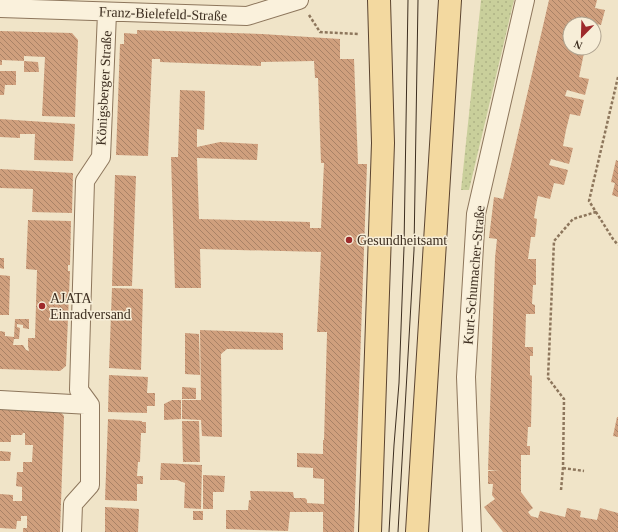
<svg xmlns="http://www.w3.org/2000/svg" width="618" height="532" font-family="Georgia,serif">
	<style>
		.grass { fill: url(#grass-dots) }
		.building { fill: url(#building-back-hatch) }
		.lines { fill: none; stroke-linecap: round; stroke-linejoin: round }
		.street-casing { stroke: #8d765c; stroke-width: 20 }
		.primary-casing { stroke: #5b4430; stroke-width: 24 }
		.path { stroke: #8d765c; stroke-width: 2.5; stroke-dasharray: 3 2; stroke-linecap: butt }
		.street { stroke: #faf1dc; stroke-width: 18 }
		.primary { stroke: #f3d9a0; stroke-width: 22 }
		.tram { stroke: #3d2e20; stroke-width: 1 }
		.poi-dot { fill: #9e2a2b; stroke: #f7eed8; stroke-width: 1.5 }
		.labels { text-anchor: middle; dominant-baseline: central; stroke-width: 3; stroke-linejoin: round; paint-order: stroke }
		.street-label { font-size: 14px; fill: #3d2e20; stroke: #f7eed8 }
		.poi-label { font-size: 14px; fill: #3d2e20; stroke: #f7eed8; text-anchor: start }
	</style>
	<defs>
		<pattern id="grass-dots" width="8" height="8" patternUnits="userSpaceOnUse"><rect width="8" height="8" fill="#c9cf9b"/><path d="M2 2h.1M6 6h.1" fill="none" stroke="#aeb285" stroke-width="1.8" stroke-linecap="round"/></pattern>
		<pattern id="building-back-hatch" width="6" height="6" patternUnits="userSpaceOnUse"><rect width="6" height="6" fill="#cf9f7d"/><path d="M-1 5l2 2M0 0l6 6M5-1l2 2" fill="none" stroke="#a98266"/></pattern>
	</defs>
	<rect width="100%" height="100%" fill="#f0e4c8"/>
	<!-- grass -->
	<path class="grass" d="M 481,0 L 514,0 L 469,190 L 461,190 Z"/>
	<!-- building -->
	<path class="building" d="M 549,0 L 597,0 L 595,8 L 605,10 L 601,25 L 583,21 L 582,24 L 570,24 L 570,48 L 585,48 L 579,77 L 589,79 L 585,95 L 567,90 L 565,96 L 584,100 L 580,116 L 570,114 L 566,130 L 563,146 L 573,148 L 569,164 L 551,159 L 549,165 L 568,170 L 564,185 L 554,183 L 550,199 L 538,196 L 537,200 L 534,218 L 537,219 L 535,237 L 531,237 L 528,259 L 536,259 L 536,285 L 533,285 L 532,304 L 535,305 L 535,314 L 526,314 L 525,347 L 533,347 L 533,356 L 530,356 L 530,375 L 532,376 L 531,427 L 528,427 L 527,446 L 530,446 L 530,455 L 521,455 L 521,492 L 533,508 L 528,512 L 531,516 L 538,518 L 540,511 L 565,517 L 567,508 L 581,511 L 580,517 L 597,520 L 600,508 L 618,513 L 618,532 L 503,532 L 484,507 L 495,499 L 492,495 L 493,484 L 488,484 L 488,471 L 499,471 L 488,470 L 495,258 L 497,239 L 489,238 L 494,197 L 503,199 Z
		M 137,30 L 262,34 L 340,39 L 340,59 L 354,59 L 358,164 L 367,164 L 354,532 L 323,532 L 323,512 L 290,512 L 288,531 L 226,529 L 226,510 L 248,510 L 249,500 L 251,500 L 250,491 L 293,492 L 294,498 L 305,498 L 307,500 L 307,503 L 324,504 L 324,479 L 313,478 L 313,468 L 297,467 L 297,453 L 323,454 L 323,440 L 324,440 L 327,334 L 327,332 L 317,332 L 321,252 L 200,249 L 201,288 L 175,288 L 171,157 L 178,157 L 180,90 L 205,91 L 204,130 L 197,129 L 197,147 L 220,142 L 258,144 L 257,160 L 197,158 L 199,219 L 310,222 L 310,228 L 321,228 L 324,163 L 321,163 L 318,78 L 315,78 L 314,61 L 261,62 L 261,66 L 160,62 L 160,59 L 152,59 L 148,156 L 116,155 L 120,44 L 124,44 L 124,33 L 137,34 Z
		M 594,30 L 600,31 L 596,47 L 594,46 Z
		M 0,31 L 72,33 L 78,40 L 75,117 L 42,116 L 45,57 L 24,56 L 24,61 L 2,60 L 2,65 L 0,65 Z
		M 24,61 L 38,62 L 39,72 L 24,72 Z
		M 0,71 L 16,71 L 16,85 L 5,85 L 4,95 L 0,95 Z
		M 0,119 L 75,124 L 73,161 L 34,160 L 35,134 L 20,134 L 20,138 L 0,137 Z
		M 616,160 L 618,161 L 618,197 L 612,195 L 615,183 L 611,182 Z
		M 0,169 L 73,173 L 72,213 L 32,212 L 33,189 L 0,188 Z
		M 115,175 L 136,176 L 132,286 L 112,286 Z
		M 28,220 L 71,221 L 70,265 L 68,265 L 68,271 L 70,271 L 66,366 L 60,371 L 0,369 L 0,331 L 5,332 L 5,336 L 14,337 L 15,319 L 29,319 L 29,329 L 23,328 L 23,325 L 17,324 L 17,327 L 20,328 L 19,339 L 14,339 L 13,345 L 23,345 L 26,350 L 29,351 L 28,346 L 28,338 L 35,338 L 37,270 L 26,269 Z
		M 0,258 L 4,258 L 4,269 L 0,268 Z
		M 0,275 L 10,276 L 9,315 L 0,315 Z
		M 112,288 L 143,289 L 141,370 L 109,368 Z
		M 200,330 L 283,333 L 283,350 L 227,349 L 221,354 L 222,437 L 202,436 L 201,420 L 182,419 L 182,400 L 201,400 Z
		M 185,333 L 199,334 L 200,375 L 185,374 Z
		M 109,375 L 148,377 L 147,393 L 155,393 L 155,406 L 147,406 L 147,413 L 108,412 Z
		M 182,387 L 196,388 L 196,399 L 182,399 Z
		M 172,400 L 181,400 L 181,419 L 164,420 L 164,404 Z
		M 0,408 L 59,410 L 64,416 L 60,532 L 23,532 L 23,528 L 27,528 L 27,516 L 21,516 L 21,521 L 17,521 L 16,529 L 0,528 L 0,494 L 13,495 L 13,501 L 22,501 L 22,487 L 16,486 L 17,472 L 23,472 L 23,462 L 32,462 L 33,445 L 25,445 L 25,433 L 23,433 L 22,435 L 11,435 L 11,442 L 0,442 Z
		M 617,417 L 618,417 L 618,437 L 613,436 Z
		M 108,419 L 142,421 L 142,422 L 146,422 L 146,433 L 141,433 L 140,462 L 138,462 L 137,476 L 143,476 L 143,484 L 137,484 L 137,501 L 105,500 Z
		M 182,421 L 199,421 L 200,462 L 183,462 Z
		M 0,451 L 11,452 L 10,461 L 0,461 Z
		M 161,463 L 202,465 L 201,509 L 184,508 L 185,483 L 177,480 L 160,480 Z
		M 203,475 L 225,476 L 224,492 L 213,492 L 213,509 L 203,509 Z
		M 105,507 L 139,509 L 138,532 L 105,532 Z
		M 193,511 L 203,511 L 203,520 L 193,520 Z"/>
	<g class="lines">
		<!-- street casing -->
		<g class="street-casing">
			<path id="street" d="M 0,8 L 247,16 L 299,0
				M 0,400 L 90,405
				M 72,532 L 73,504 L 90,485 L 90,405 L 79,390 L 85,181 L 101,157 L 107,13
				M 472,532 L 466,377 L 476,214 L 525,0"/>
		</g>
		<!-- primary casing -->
		<g class="primary-casing">
			<path id="primary" d="M 370,532 L 383,143 L 379,0
				M 417,532 L 450,0"/>
		</g>
		<!-- path -->
		<path class="path" d="M 309,15 L 320,32 L 358,34
			M 618,77 L 589,201 L 613,239 L 618,245
			M 563,468 L 584,471
			M 561,490 L 563,468 L 564,399 L 548,378 L 554,241 L 573,219 L 596,212"/>
		<!-- street -->
		<use href="#street" class="street"/>
		<!-- primary -->
		<use href="#primary" class="primary"/>
		<!-- tram -->
		<path class="tram" d="M 389,532 L 394,445 L 399,383 L 404,247 L 408,0
			M 398,532 L 414,250 L 418,0"/>
	</g>
	<!-- markers -->
	<g class="poi-dot">
		<circle cx="349" cy="240" r="4"/>
		<circle cx="42" cy="306" r="4"/>
	</g>
	<g class="labels">
		<!-- street labels -->
		<g class="street-label">
			<text transform="translate(163 14) rotate(2)">Franz-Bielefeld-Straße</text>
			<text transform="translate(104 88) rotate(-87)">Königsberger Straße</text>
			<text transform="translate(474 275) rotate(-85)">Kurt-Schumacher-Straße</text>
		</g>
		<!-- poi labels -->
		<g class="poi-label">
			<text x="357" y="240">Gesundheitsamt</text>
			<text x="50" y="298">AJATA<tspan x="50" dy="16">Einradversand</tspan></text>
		</g>
	</g>
	<!-- north arrow -->
	<g transform="translate(582 36) rotate(203)"><circle r="19" fill="#f7eed8" stroke="#ada18e"/>
	<path d="M0-3L7 15L0 10L-7 15Z" fill="#9e2a2b"/>
	<text y="-6" font-size="11" font-weight="bold" text-anchor="middle" fill="#3d2e20">N</text>
	</g>
</svg>
